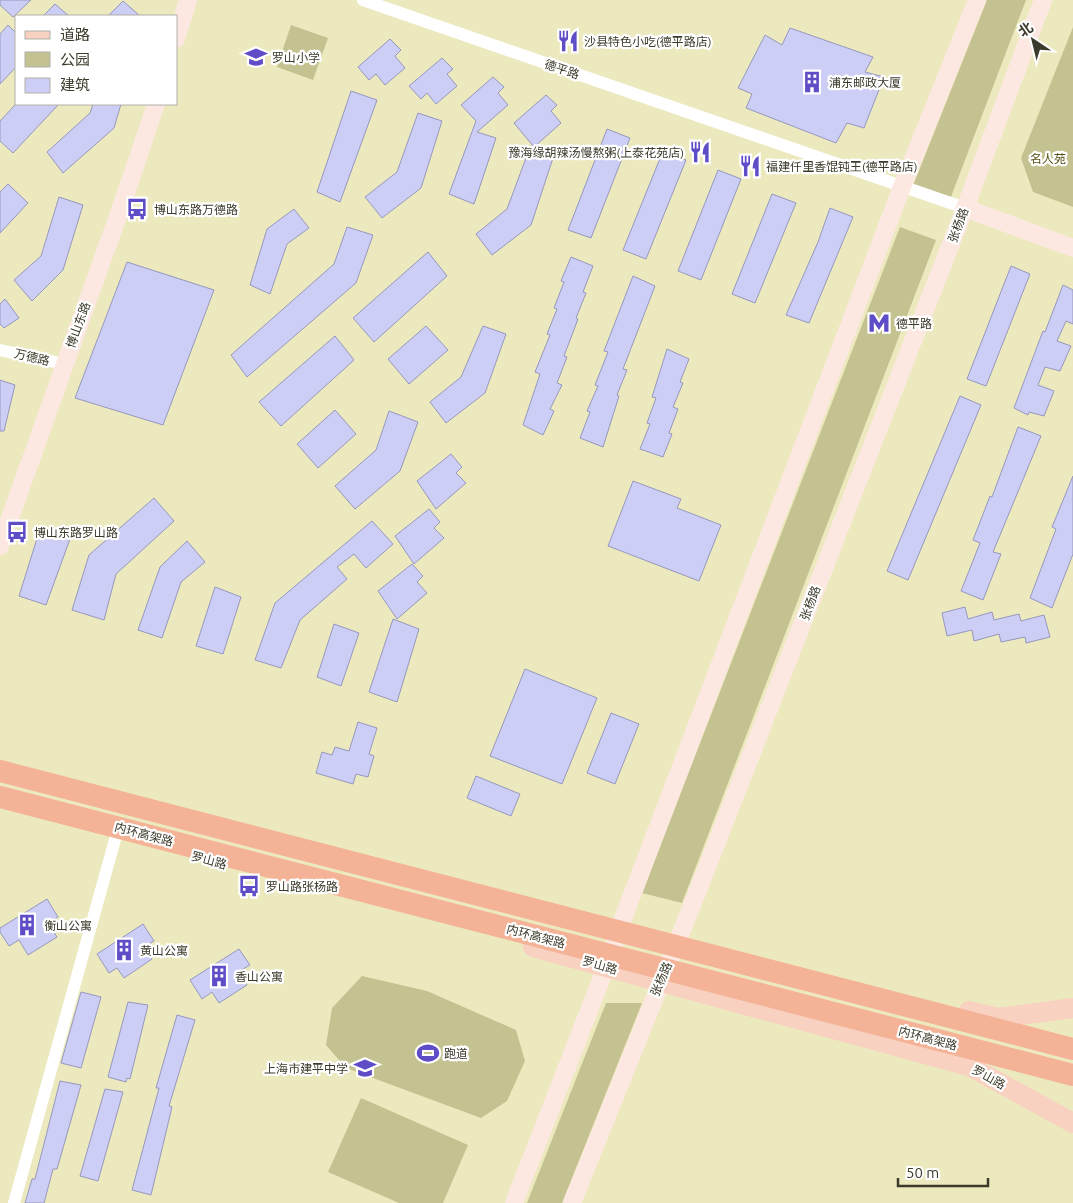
<svg xmlns="http://www.w3.org/2000/svg" width="1073" height="1203" font-family="Ubuntu,'Noto Sans SC',sans-serif">
	<style>
		.green { fill: #c5c291 }
		.building { fill: #cdcef6; stroke: #9697bd }
		.lines { fill: none; stroke-linecap: round; stroke-linejoin: round }
		.street { stroke: #fff; stroke-width: 12 }
		.secondary { stroke: #fce8e0; stroke-width: 18 }
		.primary { stroke: #f8d1c0; stroke-width: 20 }
		.highway { stroke: #f4b296; stroke-width: 22 }
		.labels { text-anchor: middle; dominant-baseline: central; stroke-width: 4.5; stroke-linejoin: round; paint-order: stroke }
		.poi-label { font-size: 12px; fill: #3c3a2a; stroke: #fff; text-anchor: start }
		.street-label { font-size: 12px; fill: #3c3a2a; stroke: #fff }
		.park-label { font-size: 12px; fill: #575113; stroke: #fff }
	</style>
	<rect width="100%" height="100%" fill="#ece9bf"/>
	<!-- green -->
	<path class="green" d="M 987,0 L 1026,0 L 949,202 L 912,188 Z
		M 291,25 L 328,38 L 313,80 L 277,67 Z
		M 1073,27 L 1073,207 L 1033,192 L 1021,158 Z
		M 900,227 L 936,240 L 682,903 L 642,893 Z
		M 362,976 L 427,991 L 516,1030 L 525,1061 L 507,1101 L 481,1118 L 346,1068 L 326,1045 L 332,1008 Z
		M 606,1003 L 642,1003 L 562,1203 L 527,1203 Z
		M 361,1098 L 468,1145 L 443,1203 L 399,1203 L 328,1172 Z"/>
	<!-- building -->
	<path class="building" d="M 0,0 L 31,0 L 13,17 L 0,5 Z
		M 123,1 L 140,16 L 108,16 Z
		M 55,4 L 69,16 L 43,16 Z
		M 8,25 L 16,33 L 16,67 L 0,84 L 0,34 Z
		M 790,28 L 873,57 L 865,72 L 884,77 L 864,128 L 847,123 L 836,143 L 746,108 L 752,94 L 738,88 L 765,35 L 782,45 Z
		M 390,39 L 401,50 L 395,56 L 405,68 L 385,85 L 376,74 L 369,80 L 358,67 Z
		M 442,58 L 453,69 L 447,74 L 457,86 L 436,104 L 427,93 L 421,99 L 409,86 Z
		M 493,77 L 504,87 L 498,93 L 508,105 L 477,132 L 496,138 L 474,204 L 449,194 L 476,121 L 461,105 Z
		M 351,91 L 377,100 L 340,202 L 317,192 Z
		M 546,95 L 557,105 L 551,111 L 561,123 L 534,147 L 514,123 Z
		M 16,104 L 59,104 L 13,153 L 0,141 L 0,121 Z
		M 93,104 L 121,104 L 114,128 L 63,173 L 47,152 L 90,113 Z
		M 418,113 L 442,121 L 421,188 L 382,218 L 365,197 L 397,172 Z
		M 607,129 L 630,138 L 591,238 L 568,230 Z
		M 529,150 L 553,158 L 531,225 L 492,255 L 476,234 L 507,209 Z
		M 663,151 L 686,160 L 646,259 L 623,250 Z
		M 718,170 L 741,179 L 701,280 L 678,271 Z
		M 8,184 L 28,203 L 0,233 L 0,192 Z
		M 772,194 L 796,203 L 755,303 L 732,294 Z
		M 59,197 L 83,205 L 63,270 L 32,301 L 14,280 L 41,256 Z
		M 830,208 L 853,217 L 809,323 L 786,315 L 818,242 Z
		M 294,209 L 309,228 L 287,244 L 270,294 L 250,285 L 267,229 Z
		M 347,227 L 373,235 L 356,283 L 247,377 L 231,355 L 334,264 Z
		M 428,252 L 447,276 L 374,342 L 353,318 Z
		M 571,257 L 593,266 L 583,292 L 586,293 L 576,318 L 578,319 L 564,356 L 567,357 L 557,383 L 562,385 L 550,409 L 554,411 L 543,435 L 523,425 L 540,374 L 535,372 L 550,335 L 547,334 L 557,309 L 554,308 L 564,282 L 561,281 Z
		M 127,262 L 214,290 L 163,425 L 75,398 Z
		M 1011,266 L 1030,274 L 986,386 L 967,379 Z
		M 633,276 L 655,286 L 623,369 L 627,370 L 617,395 L 619,396 L 603,447 L 580,438 L 590,412 L 587,411 L 598,386 L 595,385 L 608,352 L 604,351 Z
		M 1063,285 L 1073,290 L 1073,324 L 1066,321 L 1057,341 L 1071,346 L 1060,371 L 1045,367 L 1038,385 L 1054,391 L 1044,416 L 1029,412 L 1028,415 L 1014,408 L 1043,331 L 1045,332 Z
		M 5,299 L 19,318 L 4,328 L 0,324 L 0,304 Z
		M 426,326 L 448,350 L 409,384 L 388,359 Z
		M 483,326 L 506,334 L 485,393 L 446,423 L 430,402 L 461,377 Z
		M 335,336 L 354,360 L 281,426 L 259,402 Z
		M 667,349 L 689,359 L 680,382 L 683,383 L 673,407 L 678,409 L 669,433 L 672,434 L 663,457 L 640,449 L 650,424 L 647,423 L 656,398 L 652,397 Z
		M 0,380 L 15,385 L 4,431 L 0,431 Z
		M 960,396 L 981,405 L 908,580 L 887,571 Z
		M 335,410 L 356,434 L 318,468 L 297,444 Z
		M 389,411 L 418,422 L 400,471 L 355,509 L 335,486 L 376,450 Z
		M 1018,427 L 1041,436 L 993,552 L 1001,554 L 983,600 L 961,591 L 980,543 L 973,540 L 990,496 L 992,497 Z
		M 451,454 L 462,467 L 456,473 L 466,483 L 436,509 L 417,481 Z
		M 1073,476 L 1073,554 L 1052,608 L 1030,598 L 1056,529 L 1052,527 Z
		M 633,481 L 681,499 L 677,508 L 721,525 L 699,581 L 608,546 Z
		M 154,498 L 174,521 L 116,574 L 104,620 L 72,610 L 89,555 Z
		M 429,509 L 440,522 L 434,528 L 444,538 L 414,564 L 395,536 Z
		M 372,521 L 393,544 L 366,568 L 354,554 L 337,567 L 347,579 L 300,620 L 281,668 L 255,660 L 275,603 Z
		M 40,529 L 70,539 L 46,605 L 19,596 Z
		M 187,541 L 205,562 L 181,582 L 162,638 L 138,630 L 160,567 Z
		M 412,564 L 423,576 L 417,582 L 427,593 L 397,619 L 378,591 Z
		M 215,587 L 241,597 L 223,654 L 196,646 Z
		M 965,607 L 968,619 L 992,612 L 994,620 L 1019,614 L 1021,621 L 1044,615 L 1050,637 L 1026,643 L 1025,637 L 1001,642 L 999,634 L 974,641 L 972,630 L 947,636 L 942,613 Z
		M 393,619 L 419,629 L 397,702 L 369,692 Z
		M 334,624 L 359,633 L 341,686 L 317,677 Z
		M 525,669 L 597,698 L 562,784 L 490,756 Z
		M 611,713 L 639,724 L 615,784 L 587,773 Z
		M 358,722 L 377,728 L 369,754 L 374,756 L 368,777 L 356,774 L 353,784 L 316,773 L 322,752 L 332,755 L 335,747 L 349,751 Z
		M 476,776 L 520,794 L 511,816 L 467,798 Z
		M 47,899 L 58,917 L 48,923 L 57,937 L 28,955 L 19,940 L 9,946 L 0,932 L 0,928 Z
		M 143,924 L 154,941 L 144,947 L 152,959 L 124,978 L 117,968 L 109,973 L 97,954 Z
		M 239,949 L 250,965 L 238,972 L 247,985 L 219,1003 L 212,992 L 202,999 L 190,980 Z
		M 81,992 L 101,997 L 81,1068 L 61,1063 Z
		M 128,1002 L 148,1005 L 130,1079 L 127,1078 L 126,1082 L 108,1077 Z
		M 177,1015 L 195,1020 L 169,1106 L 172,1107 L 151,1195 L 132,1190 L 159,1088 L 156,1088 Z
		M 60,1081 L 81,1085 L 57,1169 L 53,1169 L 44,1203 L 25,1203 L 32,1179 L 35,1179 Z
		M 105,1089 L 123,1092 L 98,1181 L 80,1176 Z"/>
	<g class="lines">
		<!-- street -->
		<path class="street" d="M 363,0 L 965,208
			M 0,350 L 64,364
			M 14,1203 L 116,836"/>
		<!-- secondary -->
		<path class="secondary" d="M 176,39 L 188,0
			M 965,208 L 1073,248
			M 0,546 L 123,202 L 156,104
			M 514,1203 L 606,967 L 621,924 L 902,187 L 977,0
			M 572,1203 L 695,898 L 965,208 L 1043,0"/>
		<!-- primary -->
		<path class="primary" d="M 533,947 L 969,1066 L 1073,1123
			M 969,1011 L 998,1018 L 1073,1008"/>
		<!-- highway -->
		<path class="highway" d="M 0,771 L 1073,1049
			M 0,797 L 1073,1075"/>
	</g>
	<!-- icons -->
	<defs>
		<g id="restaurant-bare" transform="scale(1.725)"><path d="M-5-6h1v4h1v-4h1v4h1v-4h1v5L-1.5 .5V6h-2V.5L-5-1ZM5-6V6H3V1.5H1.5Q1.5-4 5-6Z" fill="#5e4dc6" stroke="#fff" stroke-width="2.5" paint-order="stroke"/></g>
		<g id="school-bare" transform="scale(1.725)"><path d="M0-5L7-2L0 1L-7-2ZM-4 1L0 2.5L4 1V4Q0 6-4 4Z" fill="#5e4dc6" stroke="#fff" stroke-width="2.5" paint-order="stroke"/></g>
		<g id="building-bare" transform="scale(1.725)"><path d="M-4-6H4V6H1V3H-1V6H-4ZM-2.5-4.3h1.7v1.8h-1.7ZM.8-4.3h1.7v1.8H.8ZM-2.5-1h1.7V.8h-1.7ZM.8-1h1.7V.8H.8Z" fill="#5e4dc6" stroke="#fff" stroke-width="2.5" paint-order="stroke"/></g>
		<g id="bus-bare" transform="scale(1.725)"><path d="M-5-6H5V4H4V6H2V4H-2V6H-4V4H-5ZM-3.5-4V0h7V-4ZM-3.5 1.2v1.5H-2V1.2ZM2 1.2v1.5H3.5V1.2Z" fill="#5e4dc6" stroke="#fff" stroke-width="2.5" paint-order="stroke"/></g>
		<g id="metro-bare" transform="scale(1.725)"><path d="M-5.5 5V-5H-3L0 0L3-5H5.5V5H3V-.5L0 4L-3-.5V5Z" fill="#5e4dc6" stroke="#fff" stroke-width="2.5" paint-order="stroke"/></g>
		<g id="stadium-bare" transform="scale(1.725)"><path d="M0-5a6.5 5 0 1 0 0 10a6.5 5 0 1 0 0-10ZM-3.5-1.8h7v3.6h-7Z" fill="#5e4dc6" stroke="#fff" stroke-width="2.5" paint-order="stroke"/></g>
	</defs>
	<g fill-rule="evenodd">
		<use href="#restaurant-bare" x="568" y="41"/>
		<use href="#school-bare" x="256" y="57"/>
		<use href="#building-bare" x="812" y="82"/>
		<use href="#restaurant-bare" x="700" y="152"/>
		<use href="#restaurant-bare" x="750" y="166"/>
		<use href="#bus-bare" x="137" y="209"/>
		<use href="#metro-bare" x="879" y="323"/>
		<use href="#bus-bare" x="17" y="532"/>
		<use href="#bus-bare" x="249" y="886"/>
		<use href="#building-bare" x="27" y="925"/>
		<use href="#building-bare" x="124" y="950"/>
		<use href="#building-bare" x="219" y="976"/>
		<use href="#stadium-bare" x="428" y="1053"/>
		<use href="#school-bare" x="365" y="1068"/>
	</g>
	<g class="labels">
		<!-- poi labels -->
		<g class="poi-label">
			<text x="584" y="41">沙县特色小吃(德平路店)</text>
			<text x="272" y="57">罗山小学</text>
			<text x="829" y="82">浦东邮政大厦</text>
			<text x="684" y="152" text-anchor="end">豫海缘胡辣汤慢熬粥(上泰花苑店)</text>
			<text x="766" y="166">福建仟里香馄钝王(德平路店)</text>
			<text x="154" y="209">博山东路万德路</text>
			<text x="896" y="323">德平路</text>
			<text x="34" y="532">博山东路罗山路</text>
			<text x="266" y="886">罗山路张杨路</text>
			<text x="44" y="925">衡山公寓</text>
			<text x="140" y="950">黄山公寓</text>
			<text x="235" y="976">香山公寓</text>
			<text x="444" y="1053">跑道</text>
			<text x="348" y="1068" text-anchor="end">上海市建平中学</text>
		</g>
		<!-- street labels -->
		<g class="street-label">
			<text transform="translate(562 69) rotate(19)">德平路</text>
			<text transform="translate(958 225) rotate(-69)">张杨路</text>
			<text transform="translate(78 325) rotate(-70)">博山东路</text>
			<text transform="translate(32 357) rotate(13)">万德路</text>
			<text transform="translate(810 603) rotate(-69)">张杨路</text>
			<text transform="translate(144 834) rotate(15)">内环高架路</text>
			<text transform="translate(209 860) rotate(15)">罗山路</text>
			<text transform="translate(536 936) rotate(15)">内环高架路</text>
			<text transform="translate(600 965) rotate(16)">罗山路</text>
			<text transform="translate(661 979) rotate(-67)">张杨路</text>
			<text transform="translate(928 1038) rotate(15)">内环高架路</text>
			<text transform="translate(989 1077) rotate(29)">罗山路</text>
		</g>
		<!-- park labels -->
		<g class="park-label">
			<text x="1048" y="158">名人苑</text>
		</g>
	</g>
	<!-- legend -->
	<rect x="15" y="15" width="162" height="90" fill="#ffffff" stroke="#b1b0aa"/>
	<rect x="25" y="31" width="25" height="8" fill="#f8d1c0" stroke="#b1b0aa"/>
	<text x="60" y="40" font-size="15" fill="#3c3a2a">道路</text>
	<rect x="25" y="52" width="25" height="15" fill="#c5c291" stroke="#b1b0aa"/>
	<text x="60" y="65" font-size="15" fill="#3c3a2a">公园</text>
	<rect x="25" y="78" width="25" height="15" fill="#cdcef6" stroke="#b1b0aa"/>
	<text x="60" y="90" font-size="15" fill="#3c3a2a">建筑</text>
	<!-- north arrow -->
	<g transform="translate(1033 40) rotate(325)" stroke="#ffffff" stroke-width="4" paint-order="stroke">
	<path d="M0-4L9 19L0 12L-9 19Z" fill="#3c3a2a"/>
	<text y="-8" font-size="14" font-weight="bold" text-anchor="middle" fill="#3c3a2a">北</text>
	</g>
	<!-- scale -->
	<path d="M898 1178v8h90v-8" fill="none" stroke="#3c3a2a" stroke-width="2.5"/>
	<text x="906" y="1178" font-size="15" fill="#3c3a2a" stroke="#ffffff" stroke-width="4" paint-order="stroke">50 m</text>
</svg>
